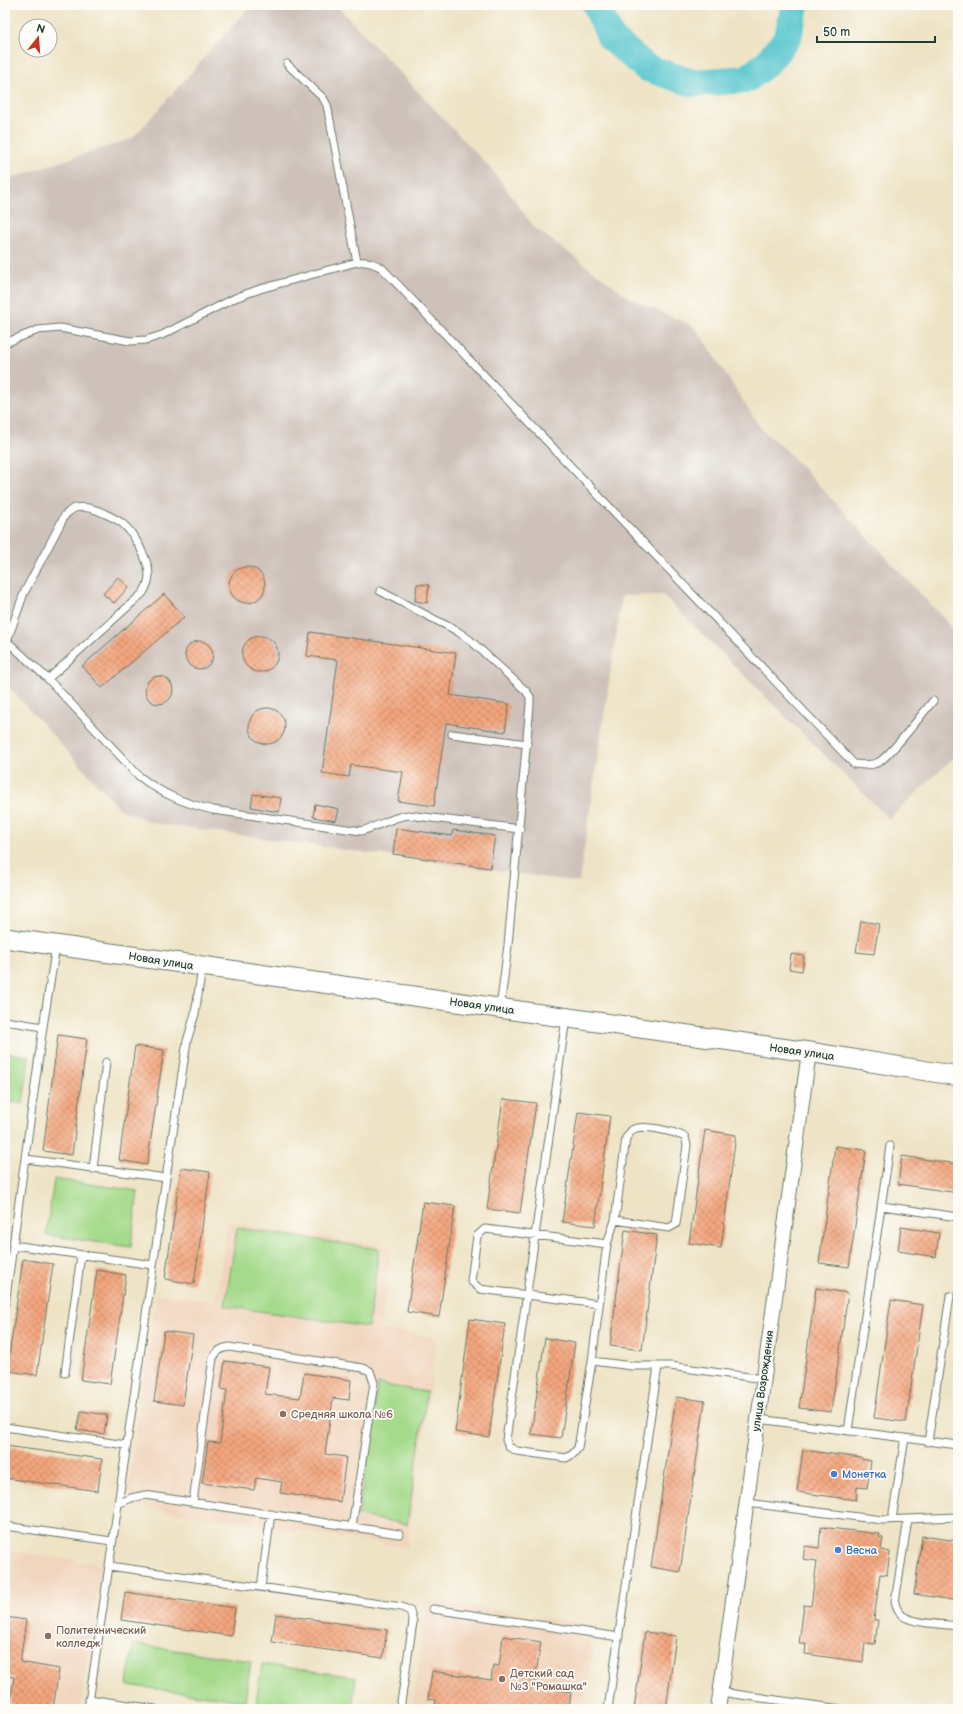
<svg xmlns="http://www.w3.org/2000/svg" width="963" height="1714" font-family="'Balsamiq Sans',sans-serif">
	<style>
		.built { fill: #f1d5bd }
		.industrial { fill: #cec1ba }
		.park { fill: #a4da8a; stroke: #628c5f }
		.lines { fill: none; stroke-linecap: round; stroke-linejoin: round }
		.river { stroke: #5bc8cf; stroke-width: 28 }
		.building { fill: url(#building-cross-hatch) }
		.lane-casing { stroke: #677767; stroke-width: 9 }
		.street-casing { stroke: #677767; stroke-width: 16 }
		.secondary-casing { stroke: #677767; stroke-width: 21 }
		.lane { stroke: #fff; stroke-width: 7 }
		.street { stroke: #fff; stroke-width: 14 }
		.secondary { stroke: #fff; stroke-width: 19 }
		.education-dot { fill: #8d6e63; stroke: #fdfcf7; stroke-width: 1.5 }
		.shop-dot { fill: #3f7fe0; stroke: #fdfcf7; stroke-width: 1.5 }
		.labels { text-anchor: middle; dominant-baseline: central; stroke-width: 3.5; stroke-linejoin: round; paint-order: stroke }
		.street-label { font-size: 11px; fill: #1f3d34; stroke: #fdfcf7 }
		.education-label { font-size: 11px; fill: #785e54; stroke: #fdfcf7; text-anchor: start }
		.shop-label { font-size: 11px; fill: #366cbe; stroke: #fdfcf7; text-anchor: start }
	</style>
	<defs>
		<pattern id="building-cross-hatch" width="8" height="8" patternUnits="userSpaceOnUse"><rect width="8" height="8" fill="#f4a67d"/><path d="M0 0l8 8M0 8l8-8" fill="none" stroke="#c58867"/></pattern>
	</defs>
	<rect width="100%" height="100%" fill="#fdfcf7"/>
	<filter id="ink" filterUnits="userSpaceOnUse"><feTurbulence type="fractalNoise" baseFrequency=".025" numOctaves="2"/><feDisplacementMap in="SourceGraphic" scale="8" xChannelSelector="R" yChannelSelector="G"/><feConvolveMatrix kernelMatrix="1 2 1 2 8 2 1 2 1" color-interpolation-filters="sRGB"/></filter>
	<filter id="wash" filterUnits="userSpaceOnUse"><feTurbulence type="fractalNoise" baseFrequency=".012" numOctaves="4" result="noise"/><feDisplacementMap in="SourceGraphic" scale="16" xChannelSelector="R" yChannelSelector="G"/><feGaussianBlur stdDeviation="0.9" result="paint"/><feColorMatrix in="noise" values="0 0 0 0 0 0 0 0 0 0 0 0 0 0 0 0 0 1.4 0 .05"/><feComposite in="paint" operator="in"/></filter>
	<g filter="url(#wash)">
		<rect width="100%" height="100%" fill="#eee3c5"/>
		<!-- built -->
		<path class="built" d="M 228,1222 L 392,1247 L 380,1329 L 438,1338 L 407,1547 L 134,1506 L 128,1489 L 156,1297 L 162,1294 L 216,1302 Z
			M 5,1550 L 101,1565 L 80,1708 L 78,1709 L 5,1709 Z
			M 428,1600 L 592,1625 L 590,1641 L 593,1650 L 584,1709 L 412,1709 Z"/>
		<!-- industrial -->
		<path class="industrial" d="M 251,5 L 336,5 L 494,172 L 534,227 L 631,299 L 695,327 L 762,430 L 786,450 L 958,634 L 958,754 L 889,819 L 663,595 L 622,596 L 579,882 L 153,823 L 120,809 L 9,687 L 5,687 L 5,180 L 133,138 Z"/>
		<!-- park -->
		<path class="park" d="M 5,1053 L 29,1056 L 23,1104 L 5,1101 Z
			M 54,1179 L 138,1191 L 131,1247 L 46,1235 Z
			M 237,1228 L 379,1249 L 368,1327 L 225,1306 Z
			M 378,1384 L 427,1392 L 407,1524 L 358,1516 Z
			M 133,1644 L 251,1661 L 245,1701 L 127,1685 Z
			M 262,1664 L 356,1677 L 352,1709 L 302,1709 L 256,1703 Z"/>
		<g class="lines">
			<!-- river -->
			<path class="river" d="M 596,5 L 611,38 L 647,68 L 693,83 L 747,79 L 767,63 L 788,37 L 795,5"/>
		</g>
		<g id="blocks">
			<!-- building -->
			<path class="building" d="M229 585a18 18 0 1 1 36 0a18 18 0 1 1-36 0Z
				M 118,577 L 129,587 L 114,603 L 103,594 Z
				M 417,584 L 429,585 L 427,603 L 415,601 Z
				M 164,594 L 184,617 L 102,688 L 82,666 Z
				M 310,632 L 456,653 L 450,695 L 509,704 L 505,732 L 446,723 L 434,806 L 398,801 L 403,772 L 351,765 L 349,777 L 322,773 L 338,660 L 307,656 Z
				M242 654a18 18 0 1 1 36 0a18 18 0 1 1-36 0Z
				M185 655a14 14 0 1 1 28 0a14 14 0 1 1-28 0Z
				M145 690a14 14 0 1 1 28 0a14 14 0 1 1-28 0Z
				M249 726a18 18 0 1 1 36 0a18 18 0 1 1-36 0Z
				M 253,794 L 281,798 L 279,812 L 251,807 Z
				M 315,804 L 339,809 L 336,821 L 313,817 Z
				M 396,828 L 452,836 L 453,830 L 495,836 L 490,868 L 393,854 Z
				M 861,921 L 879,924 L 874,954 L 856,952 Z
				M 791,954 L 804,956 L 802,971 L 789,969 Z
				M 58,1035 L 87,1039 L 72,1155 L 43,1151 Z
				M 135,1046 L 164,1050 L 147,1165 L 119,1160 Z
				M 503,1099 L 536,1103 L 520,1213 L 487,1209 Z
				M 578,1112 L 610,1116 L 595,1226 L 562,1222 Z
				M 705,1130 L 736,1135 L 721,1248 L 689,1243 Z
				M 835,1146 L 866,1150 L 849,1267 L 819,1263 Z
				M 902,1156 L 958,1164 L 958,1193 L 898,1184 Z
				M 181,1168 L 210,1172 L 194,1284 L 165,1279 Z
				M 423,1202 L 455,1206 L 439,1317 L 407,1312 Z
				M 901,1227 L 939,1233 L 936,1257 L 898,1251 Z
				M 625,1230 L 657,1235 L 642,1350 L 610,1346 Z
				M 23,1259 L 53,1264 L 37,1375 L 7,1371 Z
				M 97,1270 L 126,1275 L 110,1384 L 81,1380 Z
				M 816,1288 L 848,1293 L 831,1412 L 799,1408 Z
				M 891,1300 L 923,1305 L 906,1422 L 874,1418 Z
				M 470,1319 L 505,1324 L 489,1437 L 455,1432 Z
				M 164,1331 L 193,1335 L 183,1405 L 154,1401 Z
				M 545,1338 L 575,1343 L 561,1438 L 531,1434 Z
				M 225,1361 L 269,1367 L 265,1394 L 300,1398 L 304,1373 L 351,1380 L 349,1400 L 333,1398 L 325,1454 L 346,1457 L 340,1502 L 280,1493 L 282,1482 L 256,1478 L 254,1490 L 202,1483 L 208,1442 L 220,1443 L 227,1390 L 221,1389 Z
				M 676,1397 L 705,1401 L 680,1572 L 651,1567 Z
				M 81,1411 L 107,1415 L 104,1434 L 77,1430 Z
				M 5,1446 L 102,1459 L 98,1491 L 5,1478 Z
				M 803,1450 L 861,1458 L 861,1459 L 871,1461 L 867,1488 L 857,1487 L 856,1500 L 797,1492 Z
				M 821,1527 L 880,1534 L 879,1537 L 883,1538 L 881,1550 L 890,1552 L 887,1575 L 880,1574 L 874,1620 L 878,1620 L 875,1644 L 865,1643 L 863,1662 L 805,1654 L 806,1644 L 799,1644 L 804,1605 L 811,1606 L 817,1561 L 803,1559 L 805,1546 L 819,1548 Z
				M 922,1536 L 958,1541 L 958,1601 L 914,1594 Z
				M 125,1592 L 235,1608 L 231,1636 L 121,1620 Z
				M 276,1614 L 387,1630 L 383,1658 L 272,1642 Z
				M 5,1617 L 26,1620 L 20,1662 L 59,1669 L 53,1709 L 39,1709 L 10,1704 L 14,1677 L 5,1676 Z
				M 645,1632 L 676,1636 L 666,1709 L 634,1709 Z
				M 503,1636 L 541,1642 L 534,1687 L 571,1692 L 569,1709 L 434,1709 L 436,1700 L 428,1699 L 432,1671 L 491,1680 L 493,1665 L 499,1666 Z"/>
		</g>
	</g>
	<g filter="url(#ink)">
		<use href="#blocks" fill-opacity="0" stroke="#677767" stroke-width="1"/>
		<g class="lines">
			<!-- lane casing -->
			<g class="lane-casing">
				<path id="lane" d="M 287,64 L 323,98 L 327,105 L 357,262
					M 5,343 L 38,330 L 60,328 L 130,341 L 146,340 L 162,335 L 235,298 L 260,289 L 357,262 C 367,261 373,263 382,268 L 854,764 C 862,765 871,766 879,762 C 894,752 920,716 933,701
					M 380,591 L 457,631 L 470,640 L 526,691 L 530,697 L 530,705 L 508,945 L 500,1009
					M 7,641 L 48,679 L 139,776 C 163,795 184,803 213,810 L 361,831 C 377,827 392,817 408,815 L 520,829
					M 5,642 L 7,641 L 24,593 L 65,515 C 68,513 71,509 75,508 C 83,506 91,508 99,511 C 107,515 116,518 123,524 C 134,533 149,561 149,575 C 149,581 146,588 143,593 L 48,679
					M 452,734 L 527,744
					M 566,1018 L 506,1440 L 509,1447 L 517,1451 L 566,1458 L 573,1454 L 578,1448 L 592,1361 L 632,1366 L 670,1366 L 764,1379
					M 5,1021 L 43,1027
					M 26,1159 L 166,1178
					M 93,1169 L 106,1062
					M 882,1206 L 958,1217
					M 13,1245 L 153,1265
					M 5,1304 L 43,1027 L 56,946
					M 599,1304 L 480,1289 L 471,1281 L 477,1236 L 485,1229 L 607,1244
					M 592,1361 L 607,1244 L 615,1220 L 626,1138 C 628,1136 630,1132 632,1130 C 643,1123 674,1132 685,1137 L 687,1145 L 676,1224 L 669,1228 L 615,1220
					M 65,1373 L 81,1255
					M 758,1419 L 958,1445
					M 5,1427 L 126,1445
					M 848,1431 L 890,1146
					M 928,1442 L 950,1296
					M 193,1502 L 213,1358 C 217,1351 221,1348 229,1347 L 363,1368 L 370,1371 L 374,1383 L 352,1527
					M 747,1503 L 882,1520 L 958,1517
					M 118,1504 L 131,1498 L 145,1495 L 399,1534
					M 892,1519 L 905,1438
					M 908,1519 L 895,1602 C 896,1608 898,1612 903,1616 C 915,1624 943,1624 958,1626
					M 5,1526 L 112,1541
					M 109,1566 L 402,1607 L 410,1611 L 413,1622 L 400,1709
					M 261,1587 L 271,1514
					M 433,1609 L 619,1637
					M 720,1692 L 841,1709
					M 89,1699 L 155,1709
					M 88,1709 L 166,1178 L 187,1041 L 195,1014 L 202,968
					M 608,1709 L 658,1366"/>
			</g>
			<!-- street casing -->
			<g class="street-casing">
				<path id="street" d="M 718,1709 L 809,1052"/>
			</g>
			<!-- secondary casing -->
			<g class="secondary-casing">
				<path id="secondary" d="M 5,938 L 809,1052 L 958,1076"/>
			</g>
			<!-- lane -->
			<use href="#lane" class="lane"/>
			<!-- street -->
			<use href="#street" class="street"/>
			<!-- secondary -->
			<use href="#secondary" class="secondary"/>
		</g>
	</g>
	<!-- markers -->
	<g class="education-dot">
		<circle cx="283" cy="1414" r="4"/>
		<circle cx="48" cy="1636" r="4"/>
		<circle cx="502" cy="1679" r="4"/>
	</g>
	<g class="shop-dot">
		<circle cx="834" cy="1474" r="4"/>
		<circle cx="838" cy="1550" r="4"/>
	</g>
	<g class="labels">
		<!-- street labels -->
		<g class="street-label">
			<text transform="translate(161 961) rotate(9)">Новая улица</text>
			<text transform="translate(482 1006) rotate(8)">Новая улица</text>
			<text transform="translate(802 1052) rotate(8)">Новая улица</text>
			<text transform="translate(763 1381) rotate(-82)">улица Возрождения</text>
		</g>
		<!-- education labels -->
		<g class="education-label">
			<text x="291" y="1414">Средняя школа №6</text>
			<text x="56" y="1630">Политехнический<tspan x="56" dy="13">колледж</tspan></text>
			<text x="510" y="1673">Детский сад<tspan x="510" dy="13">№3 "Ромашка"</tspan></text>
		</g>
		<!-- shop labels -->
		<g class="shop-label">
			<text x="842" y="1474">Монетка</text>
			<text x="846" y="1550">Весна</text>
		</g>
	</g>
	<!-- margin -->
	<rect width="963" height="1714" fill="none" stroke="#fdfcf7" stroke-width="20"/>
	<!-- north arrow -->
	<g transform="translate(38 38) rotate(17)"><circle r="19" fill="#fdfcf7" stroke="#a4b0a9"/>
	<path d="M0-3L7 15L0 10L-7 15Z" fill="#c8321e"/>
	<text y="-6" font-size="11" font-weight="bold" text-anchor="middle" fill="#1f3d34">N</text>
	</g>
	<!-- scale -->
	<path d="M817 36v6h118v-6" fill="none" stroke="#1f3d34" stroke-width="2"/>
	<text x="823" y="36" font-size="12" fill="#1f3d34" stroke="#fdfcf7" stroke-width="3" paint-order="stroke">50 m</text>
</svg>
